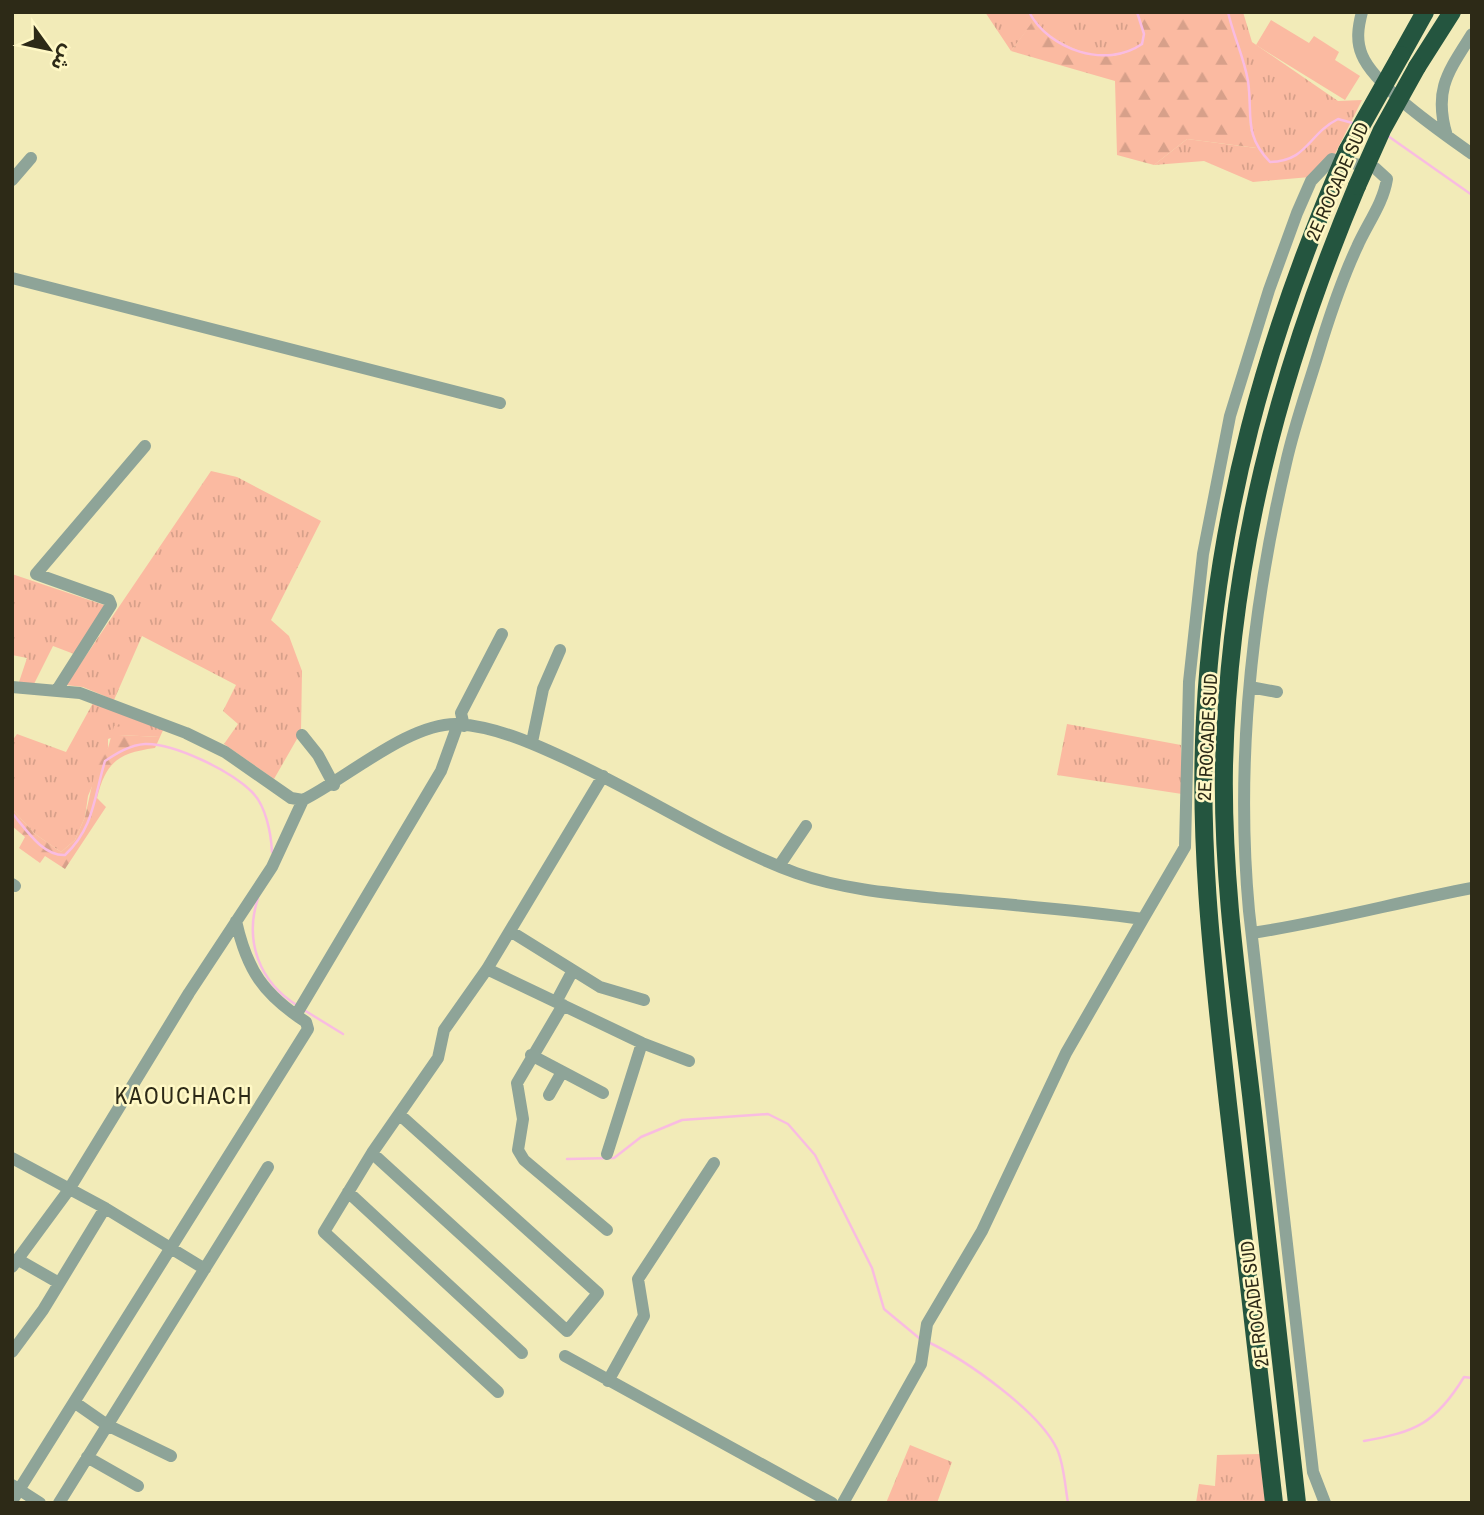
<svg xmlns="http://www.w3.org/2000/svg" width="1484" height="1515" font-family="'Archivo Narrow','Noto Sans Arabic',sans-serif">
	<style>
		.grass { fill: url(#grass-tufts) }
		.forest { fill: url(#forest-firs) }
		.garden { fill: #fbbaa1 }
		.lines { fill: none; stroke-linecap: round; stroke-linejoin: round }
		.stream { stroke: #f9bce1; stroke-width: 2.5 }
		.minor { stroke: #8ea498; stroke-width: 12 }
		.highway { stroke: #24553f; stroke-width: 18 }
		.highway-bridge { stroke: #24553f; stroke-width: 18 }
		.labels { text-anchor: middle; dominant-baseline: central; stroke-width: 5; stroke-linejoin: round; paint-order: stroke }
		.street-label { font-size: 19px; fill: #2d2a17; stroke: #fff8c5 }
		.quarter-label { font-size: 23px; letter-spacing: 2px; fill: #2d2a17; stroke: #fff8c5 }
	</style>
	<defs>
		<pattern id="grass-tufts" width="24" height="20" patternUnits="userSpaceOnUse" patternTransform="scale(1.75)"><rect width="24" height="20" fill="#fbbaa1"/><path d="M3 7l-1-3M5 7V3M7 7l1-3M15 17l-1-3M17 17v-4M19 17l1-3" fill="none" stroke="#d7a08a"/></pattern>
		<pattern id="forest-firs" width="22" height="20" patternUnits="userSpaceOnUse" patternTransform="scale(1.75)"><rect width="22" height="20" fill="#fbbaa1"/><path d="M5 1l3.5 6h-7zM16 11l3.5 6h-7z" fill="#d7a08a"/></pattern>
	</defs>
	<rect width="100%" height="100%" fill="#f2ebb8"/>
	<!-- grass -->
	<path class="grass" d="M 985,12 L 1137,12 L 1144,34 L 1142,44 C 1104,70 1064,48 1033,22 L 1011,51 Z
		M 1228,12 L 1243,12 L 1252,42 L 1338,101 L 1362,100 L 1335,154 L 1310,177 L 1253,182 L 1204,161 L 1154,165 L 1187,139 L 1256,148 L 1250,129 L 1248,80 Z
		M 211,471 L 237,477 L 321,521 L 271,620 L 289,636 L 302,671 L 301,732 L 274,779 L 224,744 L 238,724 L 223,711 L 236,685 L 142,636 L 114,700 L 83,687 L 66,685 Z
		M 12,574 L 107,606 L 74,654 L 53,646 L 34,684 L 19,682 L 27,658 L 12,655 Z
		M 93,703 L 164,728 L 160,737 L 119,735 L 108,739 L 108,748 L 88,796 L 85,817 L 75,840 L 61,852 L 35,834 L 12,809 L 12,741 L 17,734 L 66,752 Z
		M 1067,724 L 1181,745 L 1182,794 L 1057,775 Z
		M 910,1445 L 952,1462 L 937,1503 L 886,1503 Z
		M 1260,1454 L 1265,1503 L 1196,1503 L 1199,1484 L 1215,1486 L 1217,1455 Z"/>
	<!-- forest -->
	<path class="forest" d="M 1137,12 L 1228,12 L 1248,80 L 1250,129 L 1257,148 L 1187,139 L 1154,165 L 1117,155 L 1115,81 L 1011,51 L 1033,21 C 1063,48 1105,71 1142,44 L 1144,34 Z
		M 114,726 L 121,727 L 119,735 L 160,737 L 155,748 C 118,753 106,762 97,798 L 106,807 L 65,869 L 45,856 L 40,863 L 19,848 L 25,837 L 12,826 L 12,809 L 35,834 L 61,852 L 75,840 L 85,817 L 98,758 L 108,748 Z"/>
	<!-- garden -->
	<path class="garden" d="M 1271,20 L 1309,43 L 1314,36 L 1339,52 L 1335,60 L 1360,76 L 1345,100 L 1256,45 Z"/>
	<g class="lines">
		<!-- stream -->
		<path class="stream" d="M 1029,12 C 1049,50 1106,69 1142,44 L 1144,34 L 1137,12
			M 1228,12 C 1233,35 1244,57 1248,81 C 1253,115 1243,134 1270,162 C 1308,161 1308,134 1338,119 L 1356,124
			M 1388,136 L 1472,195
			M 12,813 C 26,829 42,856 65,855 C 94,828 94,797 105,761 C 117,753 130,745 145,744 C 174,743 231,771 252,792 C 266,806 271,833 272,852
			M 258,898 C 244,941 259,982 298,1006
			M 304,1010 L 343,1034
			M 567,1159 L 614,1158 L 641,1137 L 682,1120 L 768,1114 L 788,1124 L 815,1155 L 872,1268 L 884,1309 L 919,1338
			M 928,1342 C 966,1360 1039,1411 1057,1449 C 1064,1464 1065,1486 1068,1503
			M 1364,1441 C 1416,1432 1436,1423 1464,1377 L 1472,1378"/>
		<!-- minor -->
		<path class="minor" d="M 1362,12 C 1358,27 1356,41 1362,55 C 1375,87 1443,133 1472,154
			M 1447,136 C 1433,90 1448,72 1472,34
			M 12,180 L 31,158
			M 12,278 L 500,403
			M 12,687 L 80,693 L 186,733 L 225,752 L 291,798 L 303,800 C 347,778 410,722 458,724 C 498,727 537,745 573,762 C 648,797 718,844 796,873 C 844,890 897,894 947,899 C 1013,905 1078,910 1143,919 L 1066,1053 L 982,1231 L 927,1324 L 921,1364 L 843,1503
			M 1250,687 L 1277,692
			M 57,690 L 111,605 L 109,600 L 36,574 L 145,446
			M 464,726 L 461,713 L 502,634
			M 302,735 L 318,755 L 334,785
			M 532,742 L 543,689 L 560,650
			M 779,866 L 806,826
			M 12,884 L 15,886
			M 1143,919 L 1185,847 L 1189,682 L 1203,554 L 1230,416 L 1269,290 L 1297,213 L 1311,181 L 1332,159 L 1375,168 L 1387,179 C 1383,204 1367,224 1357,247 C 1343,277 1332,309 1322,341 C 1310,382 1295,422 1286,463 C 1252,609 1235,761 1249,911 L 1313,1472 L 1325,1503
			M 510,931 L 600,987 L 644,1000
			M 1252,933 C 1326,922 1398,902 1472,888
			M 487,969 L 642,1043 L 689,1061
			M 556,1002 L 572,972
			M 563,1005 L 517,1083 L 523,1119 L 518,1150 L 524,1160 L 607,1230
			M 296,1015 L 441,771 L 458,724
			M 531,1055 L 603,1093
			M 549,1095 L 562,1072
			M 372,1153 L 567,1331 L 598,1293 L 400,1115
			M 607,1154 L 642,1043
			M 12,1158 L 105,1208 L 205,1269
			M 348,1192 L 522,1353
			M 17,1259 L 59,1283
			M 12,1267 L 68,1191 L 189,993 L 272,867 L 303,800
			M 12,1352 L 43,1310 L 105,1208
			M 565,1356 L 832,1503
			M 608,1381 L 644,1316 L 638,1279 L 714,1163
			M 498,1392 L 324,1232 L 372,1153 L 438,1058 L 444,1030 L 487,969 L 603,776
			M 74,1402 L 107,1425 L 171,1456
			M 87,1457 L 138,1486
			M 12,1485 L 40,1503
			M 12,1501 L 308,1029 L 306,1022 C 263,994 247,970 236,921
			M 59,1503 L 268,1167"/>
		<!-- highway -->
		<path class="highway" d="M 1401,55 L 1425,12
			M 1417,67 L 1452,12
			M 1274,1503 C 1258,1370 1243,1237 1228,1104 C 1214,975 1198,848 1205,718 C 1216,515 1266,336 1347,151
			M 1297,1503 C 1282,1367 1267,1231 1251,1095 C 1238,986 1222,876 1224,766 C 1229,561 1278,374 1357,186"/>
		<!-- highway-bridge -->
		<path class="highway-bridge" d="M 1347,151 L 1401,55
			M 1357,186 L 1382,130 L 1417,67"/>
	</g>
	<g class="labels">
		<!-- street labels -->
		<g class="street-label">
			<text transform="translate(1337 181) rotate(-66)">2E ROCADE SUD</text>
			<text transform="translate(1207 737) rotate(-87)">2E ROCADE SUD</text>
			<text transform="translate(1254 1304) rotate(-97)">2E ROCADE SUD</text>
		</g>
		<!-- quarter labels -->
		<g class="quarter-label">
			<text x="184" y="1095">KAOUCHACH</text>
		</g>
	</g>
	<!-- border -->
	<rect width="1484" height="1515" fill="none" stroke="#2d2a17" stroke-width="28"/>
	<!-- north arrow -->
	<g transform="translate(49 49) rotate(123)" stroke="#fff8c5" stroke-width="5" paint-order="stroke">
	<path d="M0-5L12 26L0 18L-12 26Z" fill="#2d2a17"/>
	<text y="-10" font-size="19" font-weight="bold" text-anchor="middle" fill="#2d2a17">ش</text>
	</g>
</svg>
